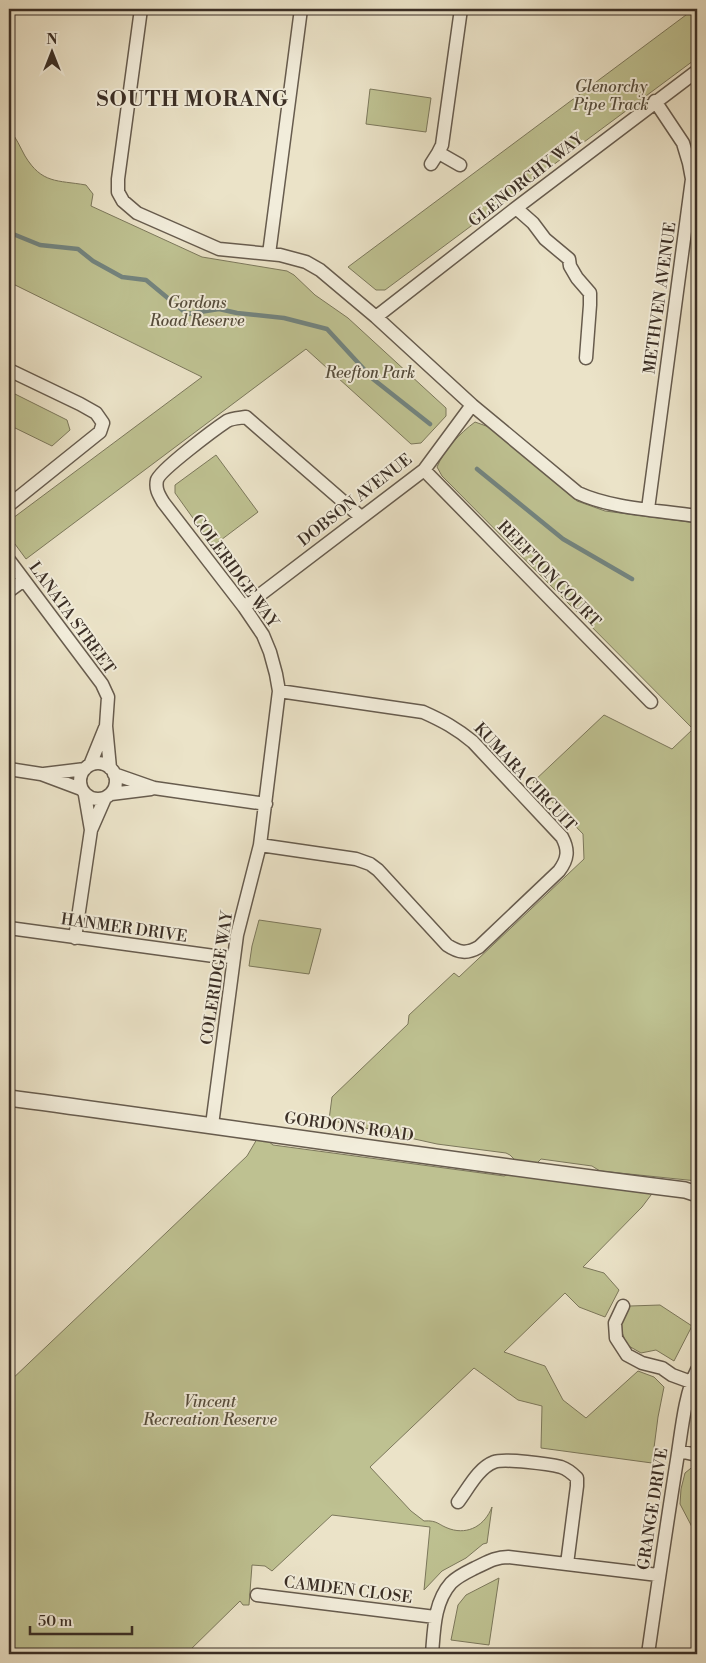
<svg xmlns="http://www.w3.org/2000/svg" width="706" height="1663" font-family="'Libre Bodoni',serif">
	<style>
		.green { fill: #bec191; stroke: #7c785c }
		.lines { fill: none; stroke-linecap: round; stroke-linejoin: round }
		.stream { stroke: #73847f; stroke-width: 4.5 }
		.minor-casing { stroke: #675c4e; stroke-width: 15 }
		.tertiary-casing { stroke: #675c4e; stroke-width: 18 }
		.minor { stroke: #f2eddb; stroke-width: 12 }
		.tertiary { stroke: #f2eddb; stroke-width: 15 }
		.labels { text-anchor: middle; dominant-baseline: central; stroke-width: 4; stroke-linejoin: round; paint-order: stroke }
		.park-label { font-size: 16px; font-style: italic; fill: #554c3b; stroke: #f2eddb }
		.street-label { font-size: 16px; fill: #3b2f26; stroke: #f2eddb }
		.district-label { font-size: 21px; font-weight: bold; letter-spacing: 1px; fill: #3b2f26; stroke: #f2eddb }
	</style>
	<rect width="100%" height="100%" fill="#ebe3c8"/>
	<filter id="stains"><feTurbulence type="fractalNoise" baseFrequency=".004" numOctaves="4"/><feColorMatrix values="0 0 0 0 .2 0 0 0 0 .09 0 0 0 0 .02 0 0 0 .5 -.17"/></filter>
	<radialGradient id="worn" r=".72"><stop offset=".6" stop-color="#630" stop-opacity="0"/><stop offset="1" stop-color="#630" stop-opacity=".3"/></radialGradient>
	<!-- green -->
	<path class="green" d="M 694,9 L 697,9 L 697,58 L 385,290 L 376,290 L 348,267 Z
		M 370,89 L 431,98 L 426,132 L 366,124 Z
		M 9,129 C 16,137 20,147 25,156 C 42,184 57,180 86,185 L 93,194 L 91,206 L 202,257 L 287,271 L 294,275 L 315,295 L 348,318 L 446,408 L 446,416 L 421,443 L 411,444 L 306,349 L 26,559 L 9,536 L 9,521 L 202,377 L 9,282 Z
		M 9,391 L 67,420 L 70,430 L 52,446 L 9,425 Z
		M 475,422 L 489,427 L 577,501 L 605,511 L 697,523 L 697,1181 L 600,1171 L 592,1166 L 541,1159 L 537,1163 L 515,1160 L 510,1155 L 506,1153 L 437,1144 L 329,1120 L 332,1097 L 408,1024 L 409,1015 L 454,973 L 459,977 L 584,859 L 583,834 L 533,782 L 604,715 L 672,749 L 693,729 L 442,476 L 437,467 C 444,450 460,433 475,422 Z
		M 216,455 L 258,512 L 213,546 L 175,493 L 175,485 Z
		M 259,920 L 321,929 L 309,974 L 249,966 L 252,946 Z
		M 257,1139 L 268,1141 L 273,1145 L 504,1176 L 510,1174 L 654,1191 L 642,1207 L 583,1267 L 604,1273 L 619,1290 L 605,1317 L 579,1307 L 565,1293 L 504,1352 L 545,1366 L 563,1400 L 586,1418 L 638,1371 L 654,1377 L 664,1387 L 658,1417 L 652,1463 L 541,1448 L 542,1406 L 518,1400 L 474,1368 L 370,1467 L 411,1511 L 424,1521 C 438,1520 438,1525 450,1529 C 469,1535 485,1525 492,1507 L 487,1543 L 483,1544 L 466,1558 L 442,1571 L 424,1590 L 430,1527 L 332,1515 L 272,1571 L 265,1566 L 252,1565 L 249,1605 L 243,1605 L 240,1601 L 186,1654 L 9,1654 L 9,1382 L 247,1156 Z
		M 660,1305 L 692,1326 L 674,1361 L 656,1350 L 641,1353 L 627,1345 L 619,1325 L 630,1306 Z
		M 696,1464 L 697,1464 L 697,1557 L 695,1556 L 696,1539 L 691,1525 L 680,1504 L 681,1489 L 685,1473 Z
		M 499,1578 L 489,1645 L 451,1640 L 458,1605 L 466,1595 Z"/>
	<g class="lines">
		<!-- stream -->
		<path class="stream" d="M 9,230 L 13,234 L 40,245 L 78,249 L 93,261 L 122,277 L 146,280 L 187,314 L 219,309 L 237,313 L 284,318 L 327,329 L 373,379 L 430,424
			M 477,469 L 563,539 L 632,579"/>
		<!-- minor casing -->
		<g class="minor-casing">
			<path id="minor" d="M 141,9 L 118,179 L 118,192 L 123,201 L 137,213 L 219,249 L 280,255 L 306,262 L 320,270 L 376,317 L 472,405 L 578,493 C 613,509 658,510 697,516
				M 439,153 L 460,165
				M 431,164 L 438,153 L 442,145 L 461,9
				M 516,208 L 533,223 L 545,239 L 569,259 L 570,266 L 577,278 L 590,293 L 590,305 L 586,358
				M 269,254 L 301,9
				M 376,317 L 516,208 L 697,71
				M 9,370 L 80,404 L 96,413 L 103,423 L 100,432 L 9,505
				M 424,470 L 651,702
				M 648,509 L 692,179 L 689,163 L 683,143 L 655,101
				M 9,560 L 102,684 L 108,697 L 106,726 L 110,768
				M 9,591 L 24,580
				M 244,607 L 424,470 L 472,405
				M80 781a18 18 0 1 1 36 0a18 18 0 1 1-36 0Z
				M 90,765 L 105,728
				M 9,769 L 41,774 L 81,789
				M 44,774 L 85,769
				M 114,774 L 154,788 L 266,804
				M 111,794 L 151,789
				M 85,795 L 91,830
				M 260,845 L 356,859 L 370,864 L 378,870 L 447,945 C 459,953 467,954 479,947 L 559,871 C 568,859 569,850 562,837 L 473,742 C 456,728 443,721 423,712 L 279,691
				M 9,928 L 214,956 L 234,957
				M 75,938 L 91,830 L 105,798
				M 212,1125 L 237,935 L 260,845 L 279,691 L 276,674 L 270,652 L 263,635 L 244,607 L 163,502 C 159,495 155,489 157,480 C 160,470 215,429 227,421 C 232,418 240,418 246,417 L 361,517
				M 623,1306 L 615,1323 L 616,1338 L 627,1355 L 642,1363 L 662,1368 L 672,1375 L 691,1382
				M 679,1451 L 697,1455
				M 458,1502 C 468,1489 478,1468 494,1462 C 504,1458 549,1464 561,1467 C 567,1469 572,1473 577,1478 L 577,1486 L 567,1564
				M 257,1595 L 435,1617
				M 432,1654 C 434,1630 434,1602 451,1583 C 458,1576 467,1572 475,1568 C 486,1563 495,1557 508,1557 L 658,1575
				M 648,1654 C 657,1591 666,1529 676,1466 C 681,1437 684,1395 697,1370"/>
		</g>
		<!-- tertiary casing -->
		<g class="tertiary-casing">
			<path id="tertiary" d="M 9,1098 C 234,1128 459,1162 685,1190 L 697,1194"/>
		</g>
		<!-- minor -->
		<use href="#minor" class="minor"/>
		<!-- tertiary -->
		<use href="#tertiary" class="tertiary"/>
	</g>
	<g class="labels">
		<!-- park labels -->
		<g class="park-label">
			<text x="611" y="87">Glenorchy<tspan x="611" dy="18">Pipe Track</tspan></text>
			<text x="197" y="303">Gordons<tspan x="197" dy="18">Road Reserve</tspan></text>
			<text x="370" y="373">Reefton Park</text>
			<text x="210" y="1402">Vincent<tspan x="210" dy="18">Recreation Reserve</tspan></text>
		</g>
		<!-- street labels -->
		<g class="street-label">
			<text transform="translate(526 180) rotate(-38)">GLENORCHY WAY</text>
			<text transform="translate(660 298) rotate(-82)">METHVEN AVENUE</text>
			<text transform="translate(355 500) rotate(-38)">DOBSON AVENUE</text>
			<text transform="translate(235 571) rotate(54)">COLERIDGE WAY</text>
			<text transform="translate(549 574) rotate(46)">REEFTON COURT</text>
			<text transform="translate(72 618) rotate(54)">LANATA STREET</text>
			<text transform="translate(525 777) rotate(47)">KUMARA CIRCUIT</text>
			<text transform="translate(124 928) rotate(8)">HANMER DRIVE</text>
			<text transform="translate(217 978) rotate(-81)">COLERIDGE WAY</text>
			<text transform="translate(349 1127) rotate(8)">GORDONS ROAD</text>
			<text transform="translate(653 1509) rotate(-81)">GRANGE DRIVE</text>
			<text transform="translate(348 1590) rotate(7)">CAMDEN CLOSE</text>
		</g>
		<!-- district labels -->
		<g class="district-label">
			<text x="193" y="100">SOUTH MORANG</text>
		</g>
	</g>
	<!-- margin -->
	<rect width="706" height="1663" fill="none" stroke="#ebe3c8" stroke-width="30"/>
	<rect x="10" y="10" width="686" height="1643" fill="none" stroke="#3b2f26" stroke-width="2.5"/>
	<rect x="15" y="15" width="676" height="1633" fill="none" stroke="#3b2f26"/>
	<!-- north arrow -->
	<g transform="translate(52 52)" stroke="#f2eddb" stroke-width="4" paint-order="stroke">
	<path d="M0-4L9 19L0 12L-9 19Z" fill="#3b2f26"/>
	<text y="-8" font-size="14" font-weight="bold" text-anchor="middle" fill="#3b2f26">N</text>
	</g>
	<!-- scale -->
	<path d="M30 1626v8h102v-8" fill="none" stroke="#3b2f26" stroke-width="2.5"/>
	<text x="38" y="1626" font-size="15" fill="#3b2f26" stroke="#f2eddb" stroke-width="4" paint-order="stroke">50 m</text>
	<rect width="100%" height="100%" filter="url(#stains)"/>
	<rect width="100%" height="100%" fill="url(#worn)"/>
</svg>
